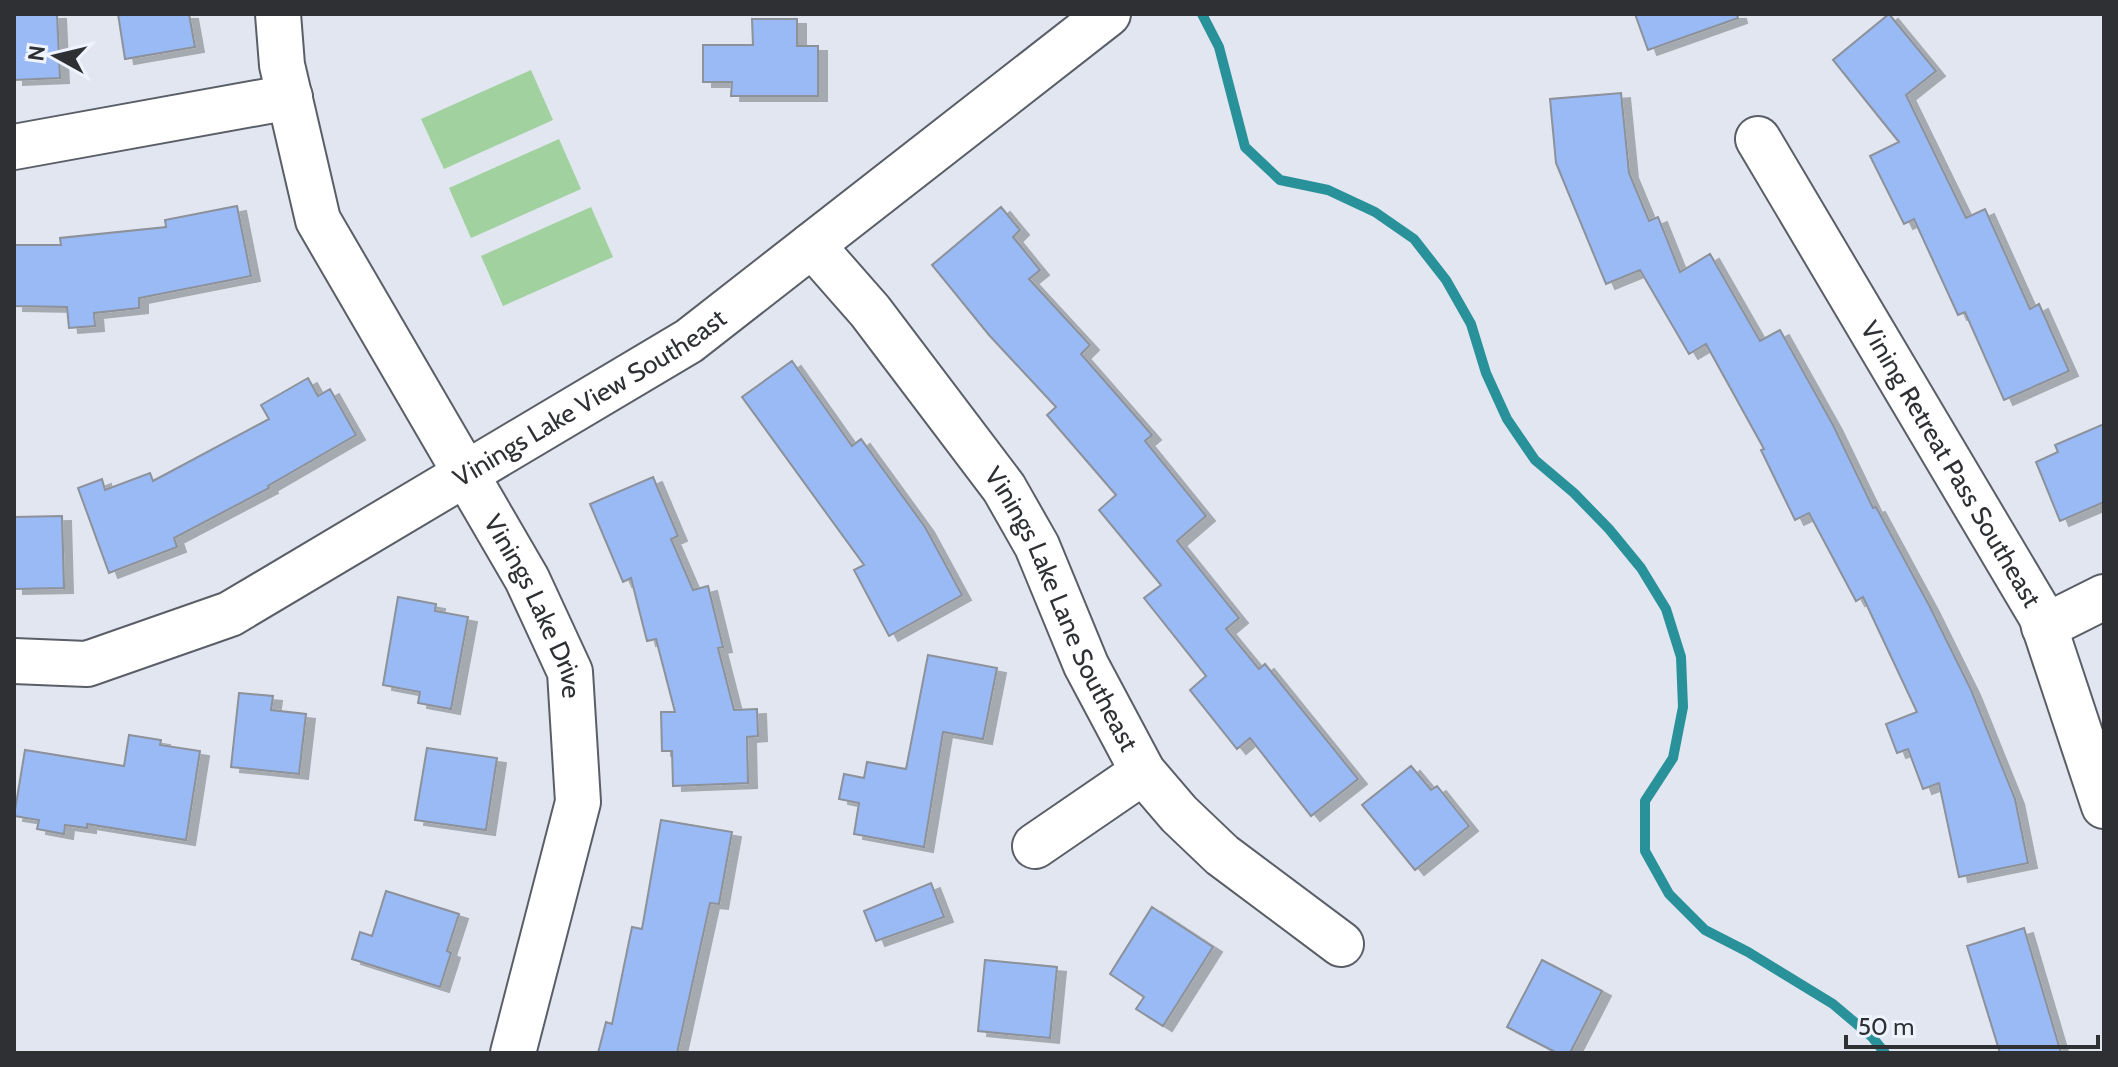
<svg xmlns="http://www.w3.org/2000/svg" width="2118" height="1067" font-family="Cabin,sans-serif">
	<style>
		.green { fill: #a1d19f }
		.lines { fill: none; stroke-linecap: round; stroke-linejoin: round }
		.stream { stroke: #299199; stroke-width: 10 }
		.building { fill: #99baf5; stroke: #8c919a; stroke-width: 2; filter: url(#shadow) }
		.minor-casing { stroke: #5a5f67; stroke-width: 48 }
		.minor { stroke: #fff; stroke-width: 44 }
		.labels { text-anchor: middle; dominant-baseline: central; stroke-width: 6; stroke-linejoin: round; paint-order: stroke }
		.street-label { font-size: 26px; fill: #2e3034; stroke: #eef3fd }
	</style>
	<defs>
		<filter id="shadow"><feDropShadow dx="9" dy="5" stdDeviation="0" flood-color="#0004"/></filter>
	</defs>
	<rect width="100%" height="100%" fill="#e1e6f0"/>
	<!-- green -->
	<path class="green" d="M 531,70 L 553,120 L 444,169 L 421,119 Z
		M 559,139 L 581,189 L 471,238 L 449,188 Z
		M 591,207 L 613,257 L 503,306 L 481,256 Z"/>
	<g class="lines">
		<!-- stream -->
		<path class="stream" d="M 1202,14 L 1219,47 L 1245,147 L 1280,180 L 1328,190 L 1375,212 L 1414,239 L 1446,280 L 1471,324 L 1486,373 L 1507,419 L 1535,460 L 1574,493 L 1609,529 L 1641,568 L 1666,609 L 1681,657 L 1683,707 L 1673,758 L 1645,801 L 1645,851 L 1669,894 L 1705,930 L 1748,952 L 1833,1004 L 1872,1037 L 1885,1053"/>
	</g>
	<!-- building -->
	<path class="building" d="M 14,14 L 57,14 L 60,78 L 14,80 Z
		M 118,14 L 189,14 L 195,47 L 125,59 Z
		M 1635,14 L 1737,14 L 1738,18 L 1648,50 Z
		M 1889,14 L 1936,71 L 1906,95 L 1966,218 L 1985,209 L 2030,309 L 2039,304 L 2069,371 L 2004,400 L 1965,312 L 1958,315 L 1914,219 L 1904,224 L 1870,156 L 1899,142 L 1833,60 Z
		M 752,19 L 797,19 L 797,46 L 818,46 L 818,96 L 731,96 L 732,82 L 703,82 L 703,45 L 753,45 Z
		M 1621,93 L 1629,173 L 1649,221 L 1658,217 L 1680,272 L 1710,254 L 1760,341 L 1780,330 L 1833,425 L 1873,508 L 1876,507 L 1930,607 L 1971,690 L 2015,799 L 2028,863 L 1959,877 L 1939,783 L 1923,789 L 1908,749 L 1897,753 L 1886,724 L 1917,712 L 1863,597 L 1856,601 L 1809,513 L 1795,520 L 1761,450 L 1764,449 L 1706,344 L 1689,354 L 1640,270 L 1606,284 L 1556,163 L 1550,99 Z
		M 237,206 L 251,276 L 139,298 L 139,308 L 94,313 L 95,326 L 69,328 L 67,307 L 14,306 L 14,245 L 61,245 L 60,238 L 166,227 L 165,220 Z
		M 1001,207 L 1020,230 L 1013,237 L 1040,270 L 1029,279 L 1090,345 L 1081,354 L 1152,435 L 1145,441 L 1206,516 L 1177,541 L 1239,618 L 1226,629 L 1259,669 L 1265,664 L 1358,779 L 1311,816 L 1250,738 L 1237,749 L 1190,690 L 1206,676 L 1144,598 L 1161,585 L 1099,510 L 1116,495 L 1047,415 L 1056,407 L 989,335 L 932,265 Z
		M 792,361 L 852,446 L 861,439 L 925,527 L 962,595 L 889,636 L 854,570 L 864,565 L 742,397 Z
		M 308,378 L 318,396 L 330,389 L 356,435 L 268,486 L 269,488 L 174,538 L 177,547 L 109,573 L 78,488 L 102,479 L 105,490 L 150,473 L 153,481 L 269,419 L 261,405 Z
		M 2104,424 L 2104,502 L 2060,521 L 2036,462 L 2058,452 L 2055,445 Z
		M 653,477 L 678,536 L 671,539 L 693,590 L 708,586 L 723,647 L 718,648 L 734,710 L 757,709 L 758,736 L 747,737 L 748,783 L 673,786 L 672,751 L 662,751 L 661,712 L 675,712 L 656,639 L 647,641 L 631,578 L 623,582 L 590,504 Z
		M 62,516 L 64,588 L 14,589 L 14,517 Z
		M 398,597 L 436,604 L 435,611 L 468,617 L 451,709 L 418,703 L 420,692 L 383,685 Z
		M 928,655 L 997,668 L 983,739 L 943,732 L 924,847 L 854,834 L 859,803 L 839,799 L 844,774 L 864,778 L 867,762 L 906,769 Z
		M 239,693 L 273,696 L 271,710 L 306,714 L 299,774 L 231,767 Z
		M 129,735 L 161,740 L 160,745 L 200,751 L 186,840 L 87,824 L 87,828 L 65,825 L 64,834 L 37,829 L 39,820 L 14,816 L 25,750 L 124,766 Z
		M 427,748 L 497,758 L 486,830 L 415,820 Z
		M 1411,766 L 1431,790 L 1437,786 L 1469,826 L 1415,870 L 1362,805 Z
		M 661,820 L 732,832 L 719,904 L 710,903 L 677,1053 L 598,1053 L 606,1022 L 612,1024 L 632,927 L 642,929 Z
		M 931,883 L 944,917 L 876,941 L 864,911 Z
		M 386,891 L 459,914 L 447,951 L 451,953 L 440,987 L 352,959 L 360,932 L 372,936 Z
		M 1152,907 L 1213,947 L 1163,1026 L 1136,1009 L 1144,997 L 1110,974 Z
		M 2024,928 L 2061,1053 L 2000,1053 L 1967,946 Z
		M 985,960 L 1057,967 L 1050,1038 L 978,1031 Z
		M 1542,960 L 1602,991 L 1570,1053 L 1557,1053 L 1507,1027 Z"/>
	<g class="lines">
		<!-- minor casing -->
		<g class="minor-casing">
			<g id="minor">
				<path id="s1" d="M 278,14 L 282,65 L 318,220 L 527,579 L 570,672 L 578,802 L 513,1053"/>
				<path id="s2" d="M 1758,139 L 2041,616 L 2104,806"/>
				<path d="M 14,147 L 290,97"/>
				<path id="s3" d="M 812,245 L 870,311 L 1004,488 L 1037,546 L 1086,665 L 1143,772 L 1179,814 L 1222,855 L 1341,944"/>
				<path d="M 2044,627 L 2104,597"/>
				<path id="s4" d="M 14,661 L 87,664 L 230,614 L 689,341 L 1108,14"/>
				<path d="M 1035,846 L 1143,772"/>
			</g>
		</g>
		<!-- minor -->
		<use href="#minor" class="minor"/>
	</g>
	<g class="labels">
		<!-- street labels -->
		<g class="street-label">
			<text stroke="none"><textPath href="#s4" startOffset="644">Vinings Lake View Southeast</textPath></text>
			<text stroke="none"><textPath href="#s2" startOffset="378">Vining Retreat Pass Southeast</textPath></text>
			<text stroke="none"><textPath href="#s1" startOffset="654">Vinings Lake Drive</textPath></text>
			<text stroke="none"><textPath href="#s3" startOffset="444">Vinings Lake Lane Southeast</textPath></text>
		</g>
	</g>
	<!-- border -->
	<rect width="2118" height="1067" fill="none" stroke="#2e3034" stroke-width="32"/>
	<!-- north arrow -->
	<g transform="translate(56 56) rotate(278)" stroke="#eef3fd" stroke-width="6" paint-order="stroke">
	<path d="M0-6L14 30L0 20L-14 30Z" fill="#2e3034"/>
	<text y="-12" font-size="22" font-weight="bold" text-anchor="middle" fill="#2e3034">N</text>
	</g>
	<!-- scale -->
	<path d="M1846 1035v12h252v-12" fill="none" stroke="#2e3034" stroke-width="4"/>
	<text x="1858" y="1035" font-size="24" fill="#2e3034" stroke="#eef3fd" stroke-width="6" paint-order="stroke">50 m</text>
</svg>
